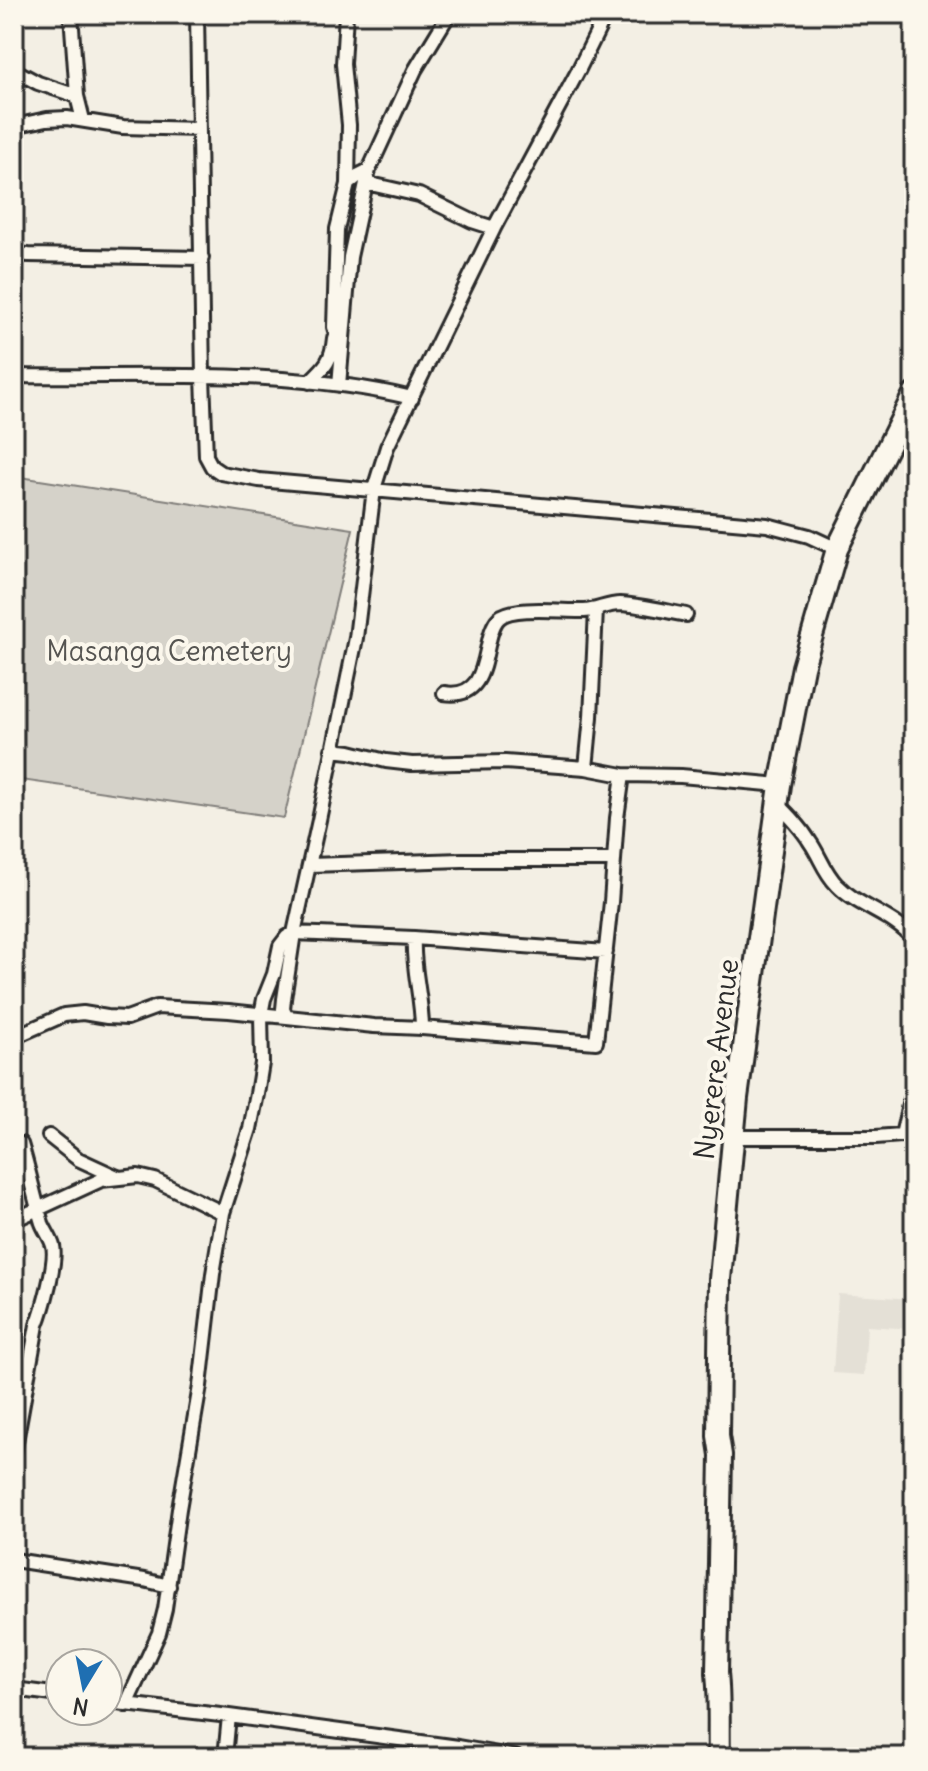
<svg xmlns="http://www.w3.org/2000/svg" width="928" height="1771" font-family="Delius,sans-serif">
	<style>
		.built { fill: #e4e0d6 }
		.green { fill: #d5d2c9; stroke: #807e7a; stroke-width: 2 }
		.lines { fill: none; stroke-linecap: round; stroke-linejoin: round }
		.minor-casing { stroke: #2b2b2b; stroke-width: 18 }
		.primary-casing { stroke: #2b2b2b; stroke-width: 26 }
		.minor { stroke: #fbf7ec; stroke-width: 12 }
		.primary { stroke: #fbf7ec; stroke-width: 20 }
		.labels { text-anchor: middle; dominant-baseline: central; stroke-width: 8; stroke-linejoin: round; paint-order: stroke }
		.park-label { font-size: 28px; fill: #565552; stroke: #fbf7ec }
		.street-label { font-size: 28px; fill: #2b2b2b; stroke: #fbf7ec }
	</style>
	<rect width="100%" height="100%" fill="#f3efe4"/>
	<filter id="ink" filterUnits="userSpaceOnUse"><feTurbulence type="fractalNoise" baseFrequency=".0125" numOctaves="2"/><feDisplacementMap in="SourceGraphic" scale="16" xChannelSelector="R" yChannelSelector="G"/><feConvolveMatrix kernelMatrix="1 2 1 2 8 2 1 2 1" color-interpolation-filters="sRGB"/></filter>
	<g filter="url(#ink)">
		<!-- built -->
		<path class="built" d="M 838,1294 L 914,1299 L 914,1329 L 867,1326 L 864,1375 L 833,1373 Z"/>
		<!-- green -->
		<path class="green" d="M 14,476 L 353,529 L 284,818 L 14,779 Z"/>
		<g class="lines">
			<!-- minor casing -->
			<g class="minor-casing">
				<path id="minor" d="M 71,14 L 77,96 L 83,120
					M 197,14 L 203,377 L 206,456 L 212,467 L 221,473 L 259,480 L 767,525 L 809,536 L 837,549
					M 14,70 L 38,83 L 77,96
					M 14,126 L 47,119 L 67,118 L 123,127 L 199,129
					M 369,170 L 415,70 L 449,14
					M 348,184 L 359,175 L 369,170 L 366,183 L 419,195 L 472,221 L 494,228
					M 14,254 L 29,255 L 202,258
					M 341,353 L 334,327 L 337,229 L 348,184 L 349,125 L 343,64 L 346,14
					M 14,376 C 146,378 283,367 412,398
					M 309,382 C 325,367 332,361 334,338
					M 339,385 L 350,257 L 366,183
					M 444,693 C 495,701 480,636 499,618 C 513,605 565,612 584,611 C 596,611 607,604 620,604 C 642,605 664,611 686,615
					M 332,750 L 350,752 L 386,761 L 412,764 L 505,762 L 586,768 L 623,775 L 681,776 L 780,785
					M 586,768 L 591,717 L 596,610
					M 777,803 C 789,815 801,827 810,842 C 820,856 824,872 837,885 C 859,908 893,914 914,940
					M 310,865 L 462,860 L 614,860
					M 414,938 C 412,968 422,997 422,1028
					M 286,1016 L 283,1009 L 284,999 L 294,933 L 319,820 L 356,638 L 374,489 L 387,447 L 494,228 L 578,71 L 606,14
					M 14,1037 L 64,1015 L 83,1013 L 107,1017 L 127,1018 L 157,1007 L 229,1011 L 374,1026 L 422,1028 L 596,1042 L 611,902 L 617,818 L 623,775
					M 902,1135 L 914,1083
					M 49,1136 L 78,1159 L 117,1177
					M 734,1137 L 876,1137 L 914,1134
					M 14,1220 L 101,1180 L 138,1176 L 155,1180 L 223,1213
					M 14,1453 L 37,1325 C 43,1310 57,1261 53,1246 C 51,1238 45,1231 42,1223 C 34,1197 29,1170 21,1144
					M 14,1560 L 144,1580 L 169,1586
					M 14,1689 L 60,1695
					M 108,1702 L 229,1716 L 458,1747 L 516,1757
					M 126,1705 L 159,1633 L 165,1609 L 179,1509 L 200,1386 L 213,1274 L 223,1213 L 250,1129 L 257,1094 L 262,1063 L 261,1015 L 264,999 L 274,974 L 280,946 L 287,937 L 294,933 L 414,938 L 606,952
					M 225,1757 L 229,1716"/>
			</g>
			<!-- primary casing -->
			<g class="primary-casing">
				<path id="primary" d="M 719,1757 C 718,1729 720,1701 717,1673 L 721,1455 L 718,1436 L 720,1279 L 737,1098 L 780,785 L 803,667 L 837,549 L 914,394"/>
			</g>
			<!-- minor -->
			<use href="#minor" class="minor"/>
			<!-- primary -->
			<use href="#primary" class="primary"/>
		</g>
	</g>
	<g class="labels">
		<!-- park labels -->
		<g class="park-label">
			<text x="169" y="651">Masanga Cemetery</text>
		</g>
		<!-- street labels -->
		<g class="street-label">
			<text transform="translate(716 1059) rotate(-83)">Nyerere Avenue</text>
		</g>
	</g>
	<!-- margin -->
	<rect width="928" height="1771" fill="none" stroke="#fbf7ec" stroke-width="48"/>
	<rect x="24" y="24" width="880" height="1723" fill="none" stroke="#2b2b2b" stroke-width="3" filter="url(#ink)"/>
	<!-- north arrow -->
	<g transform="translate(84 1687) rotate(190)"><circle r="38" fill="#fbf7ec" stroke="#a8a59f" stroke-width="2"/>
	<path d="M0-6L14 30L0 20L-14 30Z" fill="#1f6fb2"/>
	<text y="-12" font-size="22" font-weight="bold" text-anchor="middle" fill="#2b2b2b">N</text>
	</g>
</svg>
